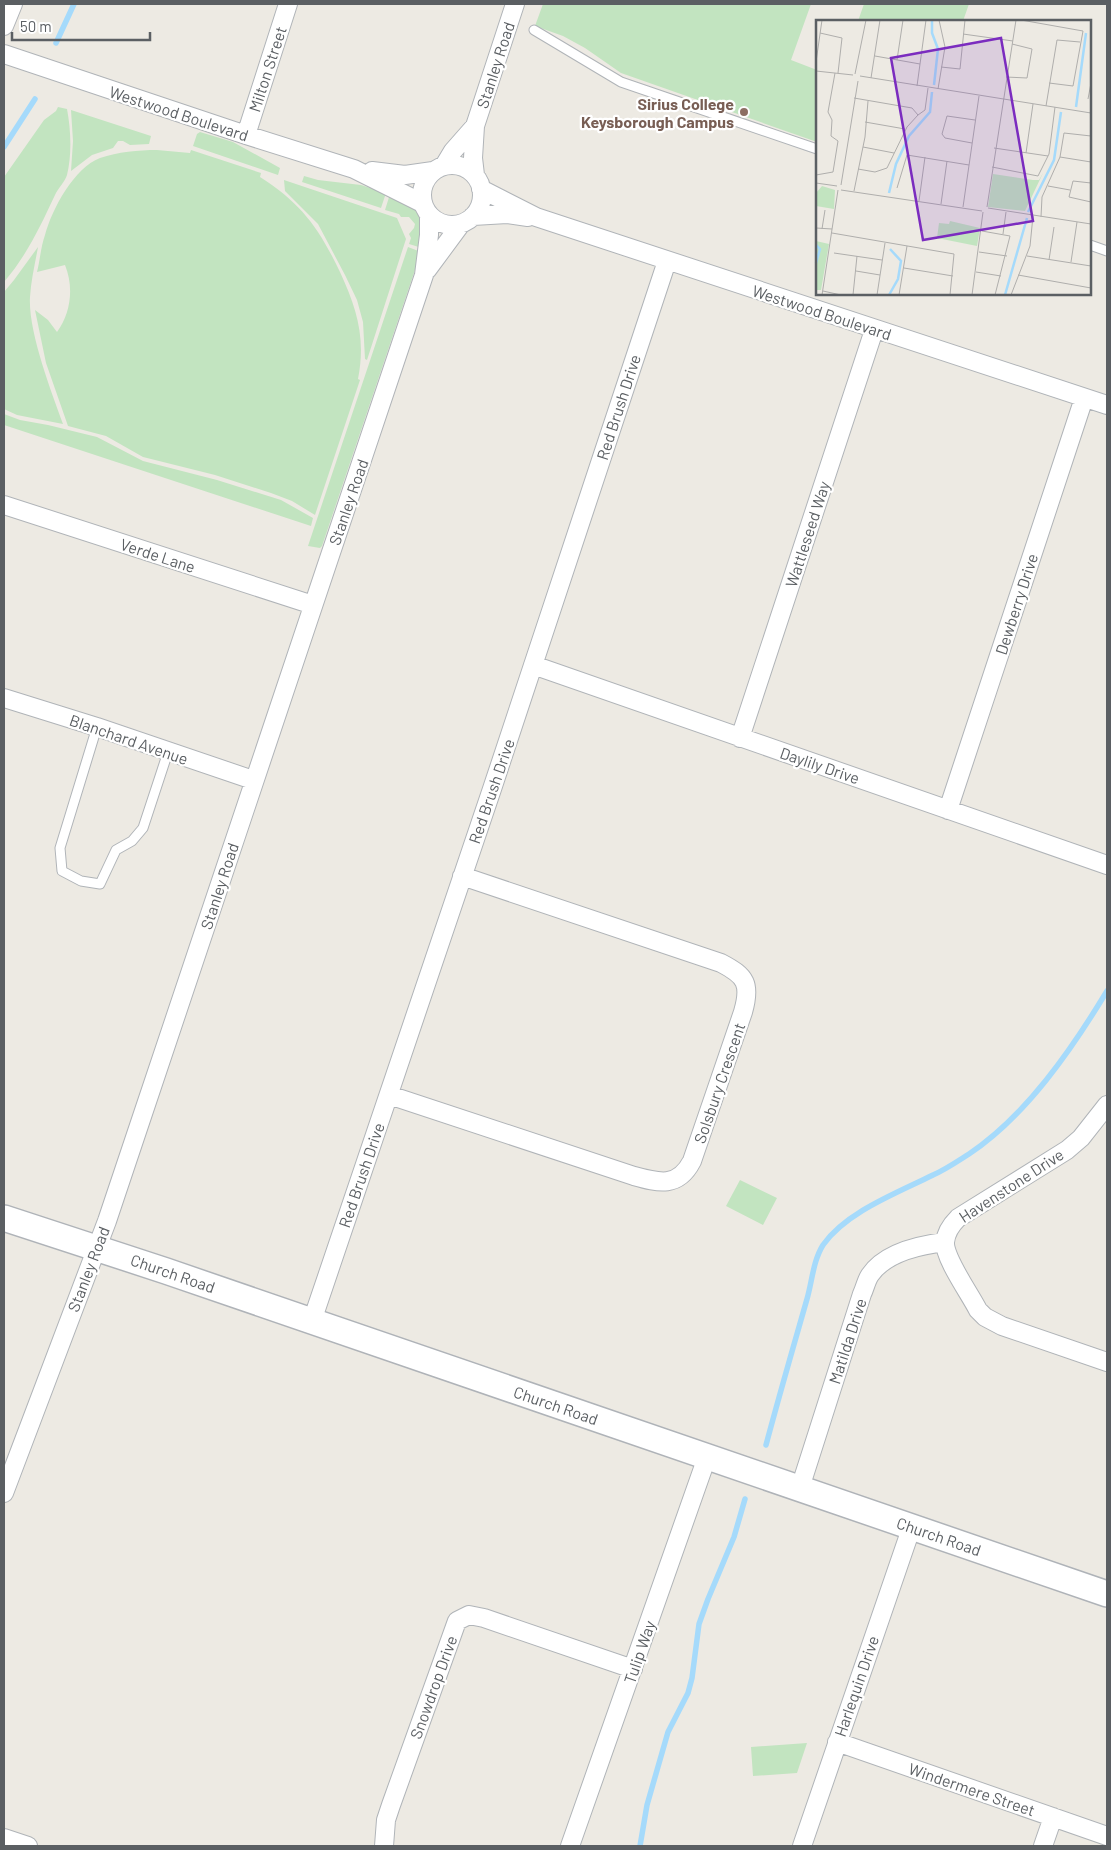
<svg xmlns="http://www.w3.org/2000/svg" width="1111" height="1850" font-family="Barlow,sans-serif">
	<style>
		.green { fill: #c2e4c0 }
		.lines { fill: none; stroke-linecap: round; stroke-linejoin: round }
		.stream { stroke: #a5dafb; stroke-width: 5.5 }
		.lane-casing { stroke: #b0b4b8; stroke-width: 11 }
		.street-casing { stroke: #b0b4b8; stroke-width: 20 }
		.secondary-casing { stroke: #afb3b8; stroke-width: 28 }
		.lane { stroke: #fff; stroke-width: 9 }
		.street { stroke: #fff; stroke-width: 18 }
		.secondary { stroke: #fff; stroke-width: 25 }
		.education-dot { fill: #8d6e63; stroke: #fff; stroke-width: 2 }
		.labels { text-anchor: middle; dominant-baseline: central; stroke-width: 4.5; stroke-linejoin: round; paint-order: stroke }
		.street-label { font-size: 16px; fill: #5b5f63; stroke: #fff }
		.education-label { font-size: 16px; font-weight: bold; fill: #785e54; stroke: #fff; text-anchor: end }
		.inset-river { fill: none; stroke: #a5dafb; stroke-width: 2.5 }
		.inset-road { fill: none; stroke: #afaeac; stroke-width: 1 }
		.view { fill: #7b2cbf; fill-opacity: 0.15; stroke: #7b2cbf; stroke-width: 2.5 }
		.inset-edge { fill: none; stroke: #5b5f63; stroke-width: 2.5 }
	</style>
	<rect width="100%" height="100%" fill="#edeae3"/>
	<!-- green -->
	<path class="green" d="M 543,4 L 811,4 L 791,60 L 817,70 L 817,142 L 621,73 L 585,48 L 563,36 L 535,26 Z
		M 864,4 L 969,4 L 963,21 L 858,21 Z
		M 58,107 L 67,109 C 71,130 72,155 67,175 C 65,182 58,188 55,195 C 40,227 27,255 4,282 L 4,177 L 44,120 L 56,111 Z
		M 71,110 L 151,136 L 149,144 L 130,145 L 123,141 L 118,141 L 113,148 L 92,155 L 71,171 L 73,141 Z
		M 200,132 L 233,142 L 280,168 L 278,175 L 193,146 L 197,134 Z
		M 157,150 L 190,153 L 191,150 L 261,173 L 260,177 C 301,203 319,228 340,272 C 357,309 366,338 358,379 L 360,380 L 315,515 L 292,501 L 271,493 L 215,475 L 143,457 L 106,436 L 68,426 L 46,363 L 35,310 L 48,320 L 57,332 C 71,313 74,287 65,265 L 37,272 C 40,260 41,246 45,235 C 52,209 74,168 100,158 C 118,152 138,150 157,150 Z
		M 304,176 L 318,180 L 361,185 L 386,193 L 381,208 L 302,182 Z
		M 284,180 L 397,218 L 406,239 L 367,360 L 365,359 L 363,322 L 357,300 L 345,275 L 318,224 L 285,191 Z
		M 390,194 C 424,212 422,210 422,248 L 409,244 L 411,238 L 409,234 L 414,228 L 415,224 L 409,217 L 401,217 L 399,214 L 385,210 Z
		M 38,247 C 35,264 31,280 30,297 C 28,331 51,391 63,424 L 17,415 L 4,409 L 4,292 L 14,280 Z
		M 408,247 L 421,252 L 322,546 L 320,548 L 308,546 Z
		M 4,414 L 20,420 L 48,425 L 97,437 L 143,461 L 217,480 L 281,500 L 313,518 L 311,526 L 4,425 Z
		M 740,1180 L 777,1198 L 763,1225 L 726,1206 Z
		M 807,1743 L 797,1773 L 753,1776 L 751,1747 Z"/>
	<g class="lines">
		<!-- stream -->
		<path class="stream" d="M 56,43 L 74,4
			M 4,147 L 35,99
			M 766,1445 C 779,1396 793,1348 807,1299 C 812,1282 813,1261 823,1245 C 846,1212 897,1193 933,1175 C 945,1170 958,1161 969,1154 C 1026,1116 1072,1049 1107,991
			M 640,1846 L 647,1805 L 668,1732 L 688,1693 L 692,1678 L 699,1624 L 708,1599 L 734,1537 L 745,1499"/>
		<!-- lane casing -->
		<g class="lane-casing">
			<path id="lane" d="M 534,30 L 621,82 L 817,149
				M 1090,245 L 1107,251
				M 97,727 L 60,848 L 62,871 L 81,881 L 100,884 L 116,850 L 132,841 L 143,828 L 168,752"/>
		</g>
		<!-- street casing -->
		<g class="street-casing">
			<path id="street" d="M 4,26 L 13,4
				M 4,54 L 246,135 L 354,169 L 422,203
				M 246,135 L 288,4
				M422 195a30 30 0 1 1 60 0a30 30 0 1 1-60 0Z
				M 444,166 L 453,151 L 475,126
				M 372,171 L 405,175 L 433,171
				M 475,175 L 473,158 L 475,126 L 515,4
				M 481,189 L 536,217 L 1107,405
				M 473,216 L 507,214 L 528,217
				M 427,270 L 461,224
				M 4,505 L 313,605
				M 533,665 L 1107,865
				M 4,698 L 97,727 L 253,780
				M 740,738 L 874,330
				M 948,810 L 1084,398
				M 389,1095 L 634,1176 C 659,1183 678,1188 692,1161 L 743,1012 C 751,984 746,976 721,963 L 462,876
				M 1107,1105 L 1081,1138 L 1067,1150 L 958,1218 C 951,1225 946,1232 945,1242 C 944,1258 970,1294 978,1310 L 985,1317 L 1002,1326 L 1107,1362
				M 312,1321 L 492,789 L 667,261
				M 800,1488 L 862,1294 C 865,1288 866,1281 870,1275 C 885,1253 920,1245 945,1242
				M 4,1493 L 107,1221 L 424,275 L 429,235 L 429,215
				M 837,1742 L 1107,1836
				M 4,1838 L 28,1846
				M 384,1846 L 386,1820 L 391,1805 L 457,1621 L 469,1615 L 484,1618 L 633,1669
				M 570,1846 L 707,1457
				M 802,1846 L 912,1526
				M 1043,1846 L 1053,1817"/>
		</g>
		<!-- secondary casing -->
		<g class="secondary-casing">
			<path id="secondary" d="M 4,1218 L 166,1271 L 1107,1594"/>
		</g>
		<!-- lane -->
		<use href="#lane" class="lane"/>
		<!-- street -->
		<use href="#street" class="street"/>
		<!-- secondary -->
		<use href="#secondary" class="secondary"/>
	</g>
	<!-- markers -->
	<circle class="education-dot" cx="744" cy="112" r="5"/>
	<g class="labels">
		<!-- street labels -->
		<g class="street-label">
			<text transform="translate(495 65) rotate(-72)">Stanley Road</text>
			<text transform="translate(267 69) rotate(-72)">Milton Street</text>
			<text transform="translate(179 113) rotate(18)">Westwood Boulevard</text>
			<text transform="translate(822 312) rotate(18)">Westwood Boulevard</text>
			<text transform="translate(618 407) rotate(-72)">Red Brush Drive</text>
			<text transform="translate(348 502) rotate(-71)">Stanley Road</text>
			<text transform="translate(807 534) rotate(-72)">Wattleseed Way</text>
			<text transform="translate(158 555) rotate(18)">Verde Lane</text>
			<text transform="translate(1016 604) rotate(-72)">Dewberry Drive</text>
			<text transform="translate(129 739) rotate(19)">Blanchard Avenue</text>
			<text transform="translate(820 765) rotate(19)">Daylily Drive</text>
			<text transform="translate(491 791) rotate(-71)">Red Brush Drive</text>
			<text transform="translate(219 886) rotate(-72)">Stanley Road</text>
			<text transform="translate(719 1083) rotate(-71)">Solsbury Crescent</text>
			<text transform="translate(361 1175) rotate(-71)">Red Brush Drive</text>
			<text transform="translate(1011 1185) rotate(-33)">Havenstone Drive</text>
			<text transform="translate(88 1269) rotate(-69)">Stanley Road</text>
			<text transform="translate(173 1273) rotate(19)">Church Road</text>
			<text transform="translate(847 1341) rotate(-72)">Matilda Drive</text>
			<text transform="translate(556 1405) rotate(19)">Church Road</text>
			<text transform="translate(939 1536) rotate(19)">Church Road</text>
			<text transform="translate(639 1652) rotate(-71)">Tulip Way</text>
			<text transform="translate(856 1686) rotate(-71)">Harlequin Drive</text>
			<text transform="translate(433 1687) rotate(-70)">Snowdrop Drive</text>
			<text transform="translate(972 1789) rotate(19)">Windermere Street</text>
		</g>
		<!-- education labels -->
		<g class="education-label">
			<text x="734" y="103">Sirius College<tspan x="734" dy="18">Keysborough Campus</tspan></text>
		</g>
	</g>
	<!-- overview -->
	<g transform="translate(816 20)">
		<rect width="275" height="275" fill="#edeae3"/>
		<path d="M 227,153 L 209,191 L 172,187 L 177,154 L 217,160 L 223,160 ZM 6,166 L 19,170 L 18,189 L 0,186 L 0,173 ZM 134,201 L 164,208 L 161,226 L 121,218 L 123,203 L 133,204 ZM 0,221 L 13,224 L 5,270 L 0,270 Z" fill="#c2e4c0"/>
		<path class="inset-river" d="M 116,0 L 116,13 L 122,29 L 118,65M 260,87 L 270,13M 73,173 L 80,144 L 93,116 L 114,92 L 116,72M 212,192 L 238,140 L 245,92M 0,225 L 4,229 L 0,243M 73,275 L 82,259 L 85,241 L 74,229M 189,275 L 211,198"/>
		<path class="inset-road" d="M 205,0 L 267,11 L 257,66 L 233,63M 4,13 L 26,18 L 22,53M 147,14 L 197,21M 59,36 L 104,44M 81,40 L 87,0M 0,42 L 6,0M 125,47 L 144,49 L 149,0M 0,51 L 37,55M 39,54 L 50,0M 44,56 L 275,93M 190,57 L 211,58 L 216,29 L 196,24M 55,58 L 64,0M 101,66 L 110,0M 122,69 L 129,27 L 123,0M 38,78 L 96,88 L 102,95 L 91,107 L 71,148 L 59,152 L 42,149M 272,79 L 275,63M 230,86 L 241,20 L 264,22M 102,95 L 109,90 L 112,68M 49,102 L 89,109M 156,123 L 129,118 L 126,114 L 131,96 L 159,100M 47,127 L 78,133M 178,128 L 232,136M 210,133 L 217,84M 244,137 L 275,142M 176,147 L 222,156M 0,155 L 17,152 L 22,121 L 15,116 L 16,100 L 12,92 L 19,53M 222,156 L 233,134 L 239,87M 0,163 L 21,166M 275,163 L 257,161 L 253,177 L 275,182M 25,165 L 42,61M 232,166 L 254,170M 81,168 L 91,135 L 153,145M 25,170 L 166,191M 38,171 L 49,117 L 52,81M 103,181 L 109,137M 125,184 L 131,141M 147,187 L 163,76M 171,187 L 200,0M 172,188 L 275,204M 225,197 L 226,177 L 244,137 L 248,113 L 275,116M 0,208 L 16,209M 6,209 L 9,190M 166,211 L 194,216 L 179,275M 16,213 L 138,234 L 134,275M 187,214 L 190,192M 163,232 L 191,236M 18,233 L 66,240M 211,236 L 275,246M 233,240 L 238,207M 255,242 L 261,202M 88,248 L 137,256M 40,251 L 64,255M 160,252 L 185,256M 202,255 L 275,268M 7,271 L 25,275M 6,275 L 22,170M 37,275 L 41,236M 61,275 L 69,223M 83,275 L 91,226M 156,275 L 167,192M 195,275 L 214,226 L 217,196"/>
		<path class="view" d="M 185,18 L 217,201 L 107,220 L 75,38 Z"/>
		<rect width="275" height="275" class="inset-edge"/>
	</g>
	<!-- border -->
	<rect width="1111" height="1850" fill="none" stroke="#5b5f63" stroke-width="10"/>
	<!-- scale -->
	<path d="M12 32v8h138v-8" fill="none" stroke="#5b5f63" stroke-width="2.5"/>
	<text x="20" y="32" font-size="15" fill="#5b5f63" stroke="#ffffff" stroke-width="4" paint-order="stroke">50 m</text>
</svg>
